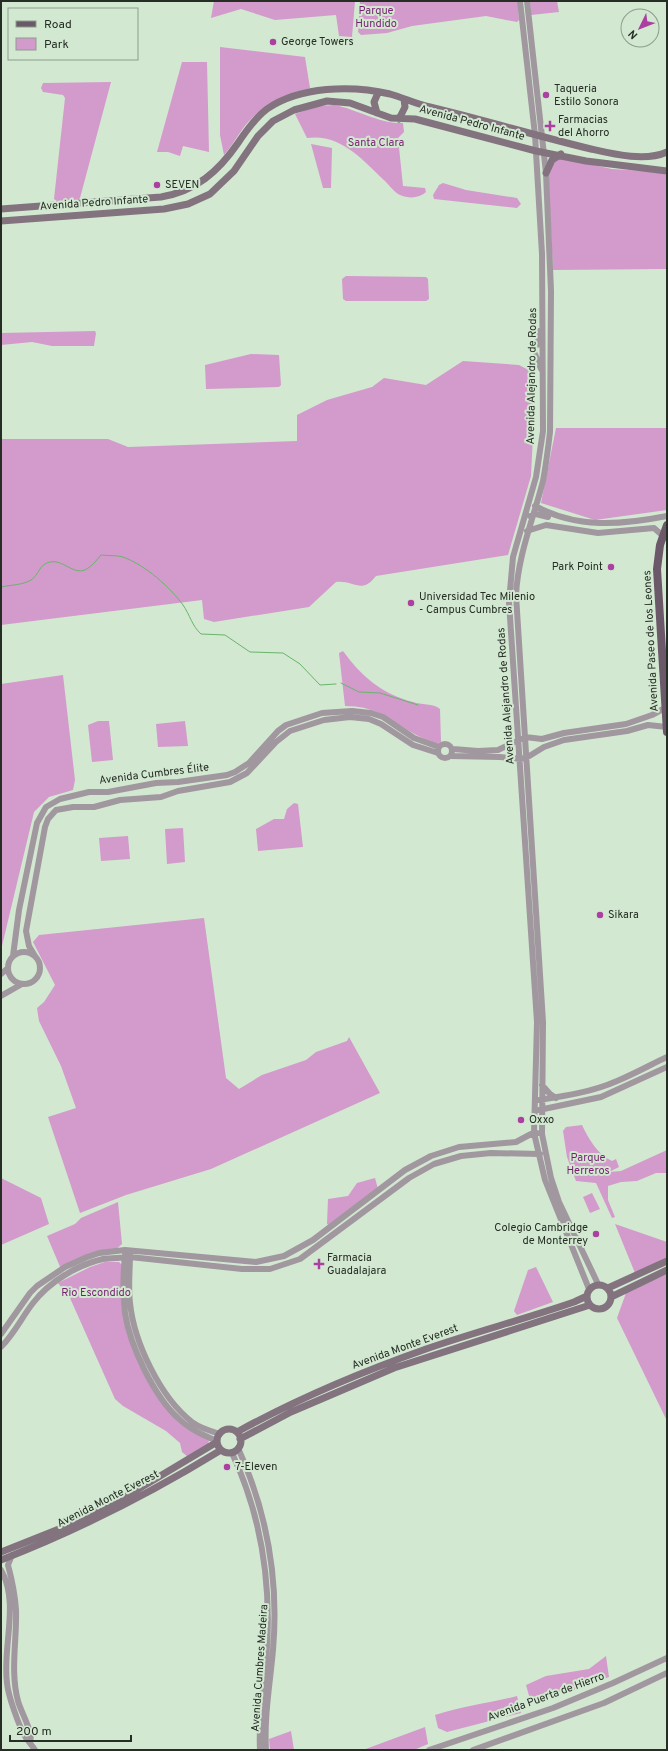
<svg xmlns="http://www.w3.org/2000/svg" width="668" height="1751" font-family="Overpass,sans-serif">
	<style>
		.green { fill: #d39acc }
		.lines { fill: none; stroke-linecap: round; stroke-linejoin: round }
		.stream { stroke: #6ab46c; stroke-width: 1 }
		.tertiary { stroke: #a1979f; stroke-width: 6 }
		.secondary { stroke: #82737f; stroke-width: 7 }
		.primary { stroke: #6b5969; stroke-width: 8 }
		.poi-dot { fill: #ab40a1; stroke: #d2e8d1; stroke-width: 1.5 }
		.labels { text-anchor: middle; dominant-baseline: central; stroke-width: 4; stroke-linejoin: round; paint-order: stroke }
		.park-label { font-size: 11px; fill: #781e71; stroke: #d2e8d1 }
		.poi-label { font-size: 11px; fill: #252d24; stroke: #d2e8d1; text-anchor: start }
		.street-label { font-size: 11px; fill: #252d24; stroke: #d2e8d1 }
	</style>
	<rect width="100%" height="100%" fill="#d2e8d1"/>
	<!-- green -->
	<path class="green" d="M 214,1 L 355,1 L 352,37 L 339,36 L 336,15 L 275,20 L 241,9 L 211,18 Z
		M 360,1 L 518,1 L 519,20 L 517,22 L 486,16 L 412,26 L 387,33 L 361,35 L 358,32 Z
		M 530,1 L 557,1 L 559,12 L 531,15 Z
		M 220,47 L 305,57 L 310,88 C 284,95 261,105 244,127 C 237,136 232,146 224,155 L 220,135 Z
		M 182,62 L 207,62 L 209,152 L 183,146 L 180,156 L 168,152 L 157,152 Z
		M 111,82 L 80,198 L 78,200 L 57,201 L 54,199 L 65,98 L 63,95 L 43,92 L 41,88 L 43,83 Z
		M 334,105 C 357,109 379,124 403,123 L 404,132 L 398,138 L 403,186 L 425,188 L 426,192 C 420,198 409,199 400,195 C 395,193 389,185 385,181 C 363,160 340,133 307,138 L 295,114 L 318,106 Z
		M 311,144 L 332,148 L 331,188 L 323,188 Z
		M 557,159 L 565,159 L 612,169 L 661,172 L 667,175 L 667,269 L 553,270 L 548,174 L 553,162 Z
		M 443,183 L 466,190 L 517,198 L 521,204 L 517,208 L 434,199 L 433,195 L 439,185 Z
		M 346,276 L 426,277 L 428,279 L 429,299 L 426,301 L 346,301 L 343,299 L 342,279 Z
		M 95,331 L 96,333 L 94,346 L 52,346 L 32,342 L 1,345 L 1,333 Z
		M 251,354 L 279,355 L 281,385 L 279,387 L 206,389 L 205,365 Z
		M 463,361 L 519,365 L 536,374 L 531,476 L 508,555 L 376,576 C 361,595 355,580 336,582 L 309,607 L 214,622 L 204,619 L 202,600 L 1,625 L 1,439 L 108,439 L 128,447 L 297,441 L 297,415 L 327,400 L 372,387 L 384,378 L 426,385 Z
		M 556,428 L 667,428 L 667,510 L 595,520 L 541,503 Z
		M 343,651 C 361,676 382,694 413,702 C 421,705 433,703 440,709 L 441,742 L 437,744 C 429,740 419,737 411,732 C 387,718 375,706 345,706 L 339,653 Z
		M 63,675 L 75,780 L 73,790 L 49,797 L 34,812 L 1,950 L 1,684 Z
		M 98,721 L 109,721 L 113,760 L 92,762 L 88,725 Z
		M 185,721 L 188,746 L 158,747 L 156,724 Z
		M 294,803 L 298,804 L 303,847 L 258,851 L 256,829 L 274,819 L 284,819 L 287,809 Z
		M 183,828 L 185,862 L 167,864 L 165,829 Z
		M 128,836 L 130,859 L 101,861 L 99,838 Z
		M 204,918 L 226,1078 L 239,1089 L 262,1075 L 306,1060 L 316,1052 L 347,1041 L 349,1037 L 380,1093 L 211,1169 L 126,1195 L 80,1213 L 48,1117 L 76,1108 L 61,1066 L 39,1021 L 37,1008 L 44,1002 L 55,985 L 33,942 L 39,935 Z
		M 582,1125 C 588,1138 598,1155 612,1161 L 616,1159 L 619,1167 L 609,1172 L 621,1171 L 667,1150 L 667,1173 L 656,1173 L 637,1181 L 621,1182 L 608,1186 L 608,1200 L 615,1217 L 612,1218 L 596,1183 L 576,1181 L 567,1157 L 563,1131 L 566,1127 Z
		M 1,1178 L 41,1198 L 49,1224 L 1,1245 Z
		M 375,1178 L 378,1189 L 331,1226 L 327,1224 L 328,1199 L 348,1196 L 357,1183 Z
		M 592,1193 L 600,1209 L 590,1213 L 583,1197 Z
		M 118,1202 L 122,1244 L 114,1251 L 61,1269 L 47,1236 L 75,1224 L 81,1218 Z
		M 615,1224 L 667,1242 L 667,1257 L 635,1273 Z
		M 105,1262 L 119,1262 L 122,1265 L 127,1334 L 164,1406 L 209,1440 L 208,1445 L 188,1457 L 182,1452 L 180,1443 L 166,1431 L 123,1406 L 115,1399 L 70,1298 L 58,1283 L 90,1267 Z
		M 536,1267 L 553,1302 L 517,1315 L 514,1311 L 528,1270 Z
		M 667,1274 L 667,1421 L 617,1318 L 626,1293 Z
		M 606,1656 L 609,1677 L 578,1689 L 558,1693 L 537,1701 L 530,1699 L 526,1685 L 546,1676 L 589,1669 Z
		M 517,1696 L 521,1713 L 447,1732 L 438,1728 L 435,1715 C 462,1706 490,1703 517,1696 Z
		M 425,1727 L 428,1744 L 414,1750 L 363,1750 Z
		M 291,1731 L 294,1750 L 270,1750 L 269,1739 Z"/>
	<g class="lines">
		<!-- stream -->
		<path class="stream" d="M 1,587 C 10,585 23,585 31,580 C 39,575 39,564 50,562 C 63,559 73,575 85,570 C 91,567 97,560 101,555 C 108,556 117,555 123,557 C 145,565 170,587 183,605 C 190,615 192,626 201,634 L 225,635 L 250,652 L 283,653 L 300,664 L 320,685 L 336,684
			M 341,683 L 359,692 L 380,693 L 418,705"/>
		<!-- tertiary -->
		<path class="tertiary" d="M 520,1 L 535,135 L 542,254 L 543,431 L 536,477 L 513,557 L 509,602 L 537,1022 L 534,1133 L 545,1180 L 589,1289
			M 527,1 L 546,173 L 551,291 L 550,432 C 548,449 546,465 543,481 C 533,520 518,555 516,595 L 543,1022 L 542,1134 L 551,1178 L 559,1202 L 598,1284
			M 537,345 L 539,331
			M 535,354 L 541,369
			M 535,506 C 578,529 621,525 667,516
			M 530,516 L 536,514 L 548,517
			M 527,531 L 546,525 L 598,533 L 654,528 L 663,536
			M438 751a7 7 0 1 1 14 0a7 7 0 1 1-14 0Z
			M 453,749 L 478,751 L 498,750 L 525,737 L 542,739 L 564,733 L 626,724 L 652,715 L 667,707
			M 451,756 L 500,757 L 520,759 L 526,758 L 544,747 L 564,740 L 627,731 L 648,725 L 667,727
			M8 968a16 16 0 1 1 32 0a16 16 0 1 1-32 0Z
			M 13,956 L 19,910 L 37,823 L 46,807 L 60,799 L 89,792 L 108,792 L 156,783 L 178,782 L 227,775 L 235,772 L 249,763 L 278,731 L 286,725 L 322,713 L 352,711 L 371,713 L 383,717 L 414,738 L 439,747
			M 35,956 L 29,946 L 26,931 L 45,827 L 48,819 L 56,810 L 73,807 L 94,807 L 120,800 L 161,797 L 178,791 L 230,782 L 247,773 L 276,742 L 290,731 L 324,720 L 350,717 L 369,719 L 381,724 L 413,745 L 438,753
			M 1,974 L 8,968
			M 1,996 L 22,984
			M 542,1085 L 550,1094 L 556,1098
			M 539,1100 C 565,1096 592,1092 617,1081 C 634,1074 650,1065 667,1057
			M 539,1110 L 601,1097 L 667,1067
			M 130,1254 C 130,1270 128,1287 130,1303 C 134,1342 160,1397 192,1422 C 200,1428 210,1431 220,1434
			M 125,1255 C 123,1274 123,1294 125,1313 C 130,1346 154,1396 178,1418 C 189,1429 203,1435 217,1441
			M 1,1334 L 30,1293 L 37,1286 L 65,1267 L 87,1257 L 99,1253 L 125,1250 L 256,1262 L 284,1256 L 313,1240 L 405,1170 L 431,1156 L 459,1147 L 516,1142 L 531,1134 L 537,1133
			M 1,1347 C 14,1334 22,1317 33,1303 C 49,1282 77,1265 103,1259 C 112,1258 121,1258 130,1257 L 242,1269 L 270,1269 L 300,1259 L 409,1178 L 434,1164 L 461,1156 L 491,1153 L 540,1154
			M 238,1448 C 267,1512 279,1580 273,1650 C 270,1684 264,1716 266,1750
			M 232,1453 C 261,1515 271,1579 267,1647 C 265,1682 258,1715 260,1750
			M 12,1555 L 8,1565 C 12,1580 15,1594 16,1610 C 17,1640 10,1671 18,1701 C 20,1710 34,1734 30,1741
			M 1,1570 C 20,1603 2,1647 7,1683 C 8,1695 19,1727 26,1738 C 29,1742 32,1745 35,1750
			M 429,1750 L 553,1708 L 613,1683 L 667,1658
			M 473,1750 L 604,1703 L 667,1673"/>
		<!-- secondary -->
		<path class="secondary" d="M 377,113 L 374,102 L 378,93
			M 399,119 L 405,107 L 404,99
			M 546,173 L 552,160 L 561,154
			M 1,209 L 161,197 C 196,191 218,172 238,143 C 246,131 255,118 267,109 C 300,86 352,85 390,94 C 404,98 416,104 430,107 C 484,120 537,136 591,149 C 613,154 645,162 667,152
			M 1,221 L 164,209 L 188,204 L 210,194 L 234,171 L 258,136 L 273,121 L 294,110 L 327,101 L 350,103 L 391,118 L 415,119 L 536,151 L 586,161 L 667,171
			M587 1297a12 12 0 1 1 24 0a12 12 0 1 1-24 0Z
			M 608,1288 L 667,1261
			M 611,1297 L 667,1270
			M217 1441a12 12 0 1 1 24 0a12 12 0 1 1-24 0Z
			M 237,1432 C 297,1399 361,1372 426,1349 C 475,1332 525,1319 574,1302 L 587,1296
			M 240,1439 L 291,1412 L 394,1368 L 590,1305
			M 1,1552 L 59,1529 L 120,1500 L 217,1442
			M 1,1560 C 78,1530 151,1493 221,1450"/>
		<!-- primary -->
		<path class="primary" d="M 667,525 L 660,545 L 657,569 L 667,732"/>
	</g>
	<!-- markers -->
	<g class="poi-dot">
		<circle cx="273" cy="42" r="4"/>
		<circle cx="546" cy="95" r="4"/>
		<path d="M548 120h4v4h4v4h-4v4h-4v-4h-4v-4h4z"/>
		<circle cx="157" cy="185" r="4"/>
		<circle cx="611" cy="567" r="4"/>
		<circle cx="411" cy="603" r="4"/>
		<circle cx="600" cy="915" r="4"/>
		<circle cx="521" cy="1120" r="4"/>
		<circle cx="596" cy="1234" r="4"/>
		<path d="M317 1258h4v4h4v4h-4v4h-4v-4h-4v-4h4z"/>
		<circle cx="227" cy="1467" r="4"/>
	</g>
	<g class="labels">
		<!-- park labels -->
		<g class="park-label">
			<text x="376" y="11">Parque<tspan x="376" dy="13">Hundido</tspan></text>
			<text x="376" y="143">Santa Clara</text>
			<text x="588" y="1158">Parque<tspan x="588" dy="13">Herreros</tspan></text>
			<text x="96" y="1293">Rio Escondido</text>
		</g>
		<!-- poi labels -->
		<g class="poi-label">
			<text x="281" y="42">George Towers</text>
			<text x="554" y="89">Taqueria<tspan x="554" dy="13">Estilo Sonora</tspan></text>
			<text x="558" y="120">Farmacias<tspan x="558" dy="13">del Ahorro</tspan></text>
			<text x="165" y="185">SEVEN</text>
			<text x="603" y="567" text-anchor="end">Park Point</text>
			<text x="419" y="597">Universidad Tec Milenio<tspan x="419" dy="13">- Campus Cumbres</tspan></text>
			<text x="608" y="915">Sikara</text>
			<text x="529" y="1120">Oxxo</text>
			<text x="588" y="1228" text-anchor="end">Colegio Cambridge<tspan x="588" dy="13">de Monterrey</tspan></text>
			<text x="327" y="1258">Farmacia<tspan x="327" dy="13">Guadalajara</tspan></text>
			<text x="235" y="1467">7-Eleven</text>
		</g>
		<!-- street labels -->
		<g class="street-label">
			<text transform="translate(472 123) rotate(15)">Avenida Pedro Infante</text>
			<text transform="translate(94 203) rotate(-4)">Avenida Pedro Infante</text>
			<text transform="translate(532 376) rotate(-89)">Avenida Alejandro de Rodas</text>
			<text transform="translate(651 641) rotate(-93)">Avenida Paseo de los Leones</text>
			<text transform="translate(506 696) rotate(-94)">Avenida Alejandro de Rodas</text>
			<text transform="translate(154 774) rotate(-7)">Avenida Cumbres Élite</text>
			<text transform="translate(405 1347) rotate(-20)">Avenida Monte Everest</text>
			<text transform="translate(108 1499) rotate(-27)">Avenida Monte Everest</text>
			<text transform="translate(260 1668) rotate(-86)">Avenida Cumbres Madeira</text>
			<text transform="translate(546 1697) rotate(-20)">Avenida Puerta de Hierro</text>
		</g>
	</g>
	<!-- border -->
	<rect width="668" height="1751" fill="none" stroke="#252d24" stroke-width="4"/>
	<!-- legend -->
	<rect x="8" y="8" width="130" height="52" fill="#d2e8d1" stroke="#8d9d8c"/>
	<rect x="16" y="21" width="20" height="6" fill="#6b5969" stroke="#8d9d8c"/>
	<text x="44" y="28" font-size="12" fill="#252d24">Road</text>
	<rect x="16" y="38" width="20" height="12" fill="#d39acc" stroke="#8d9d8c"/>
	<text x="44" y="48" font-size="12" fill="#252d24">Park</text>
	<!-- north arrow -->
	<g transform="translate(640 28) rotate(227)"><circle r="19" fill="#d2e8d1" stroke="#8d9d8c"/>
	<path d="M0-3L7 15L0 10L-7 15Z" fill="#ab40a1"/>
	<text y="-6" font-size="11" font-weight="bold" text-anchor="middle" fill="#252d24">N</text>
	</g>
	<!-- scale -->
	<path d="M10 1735v6h121v-6" fill="none" stroke="#252d24" stroke-width="2"/>
	<text x="16" y="1735" font-size="12" fill="#252d24" stroke="#d2e8d1" stroke-width="3" paint-order="stroke">200 m</text>
</svg>
